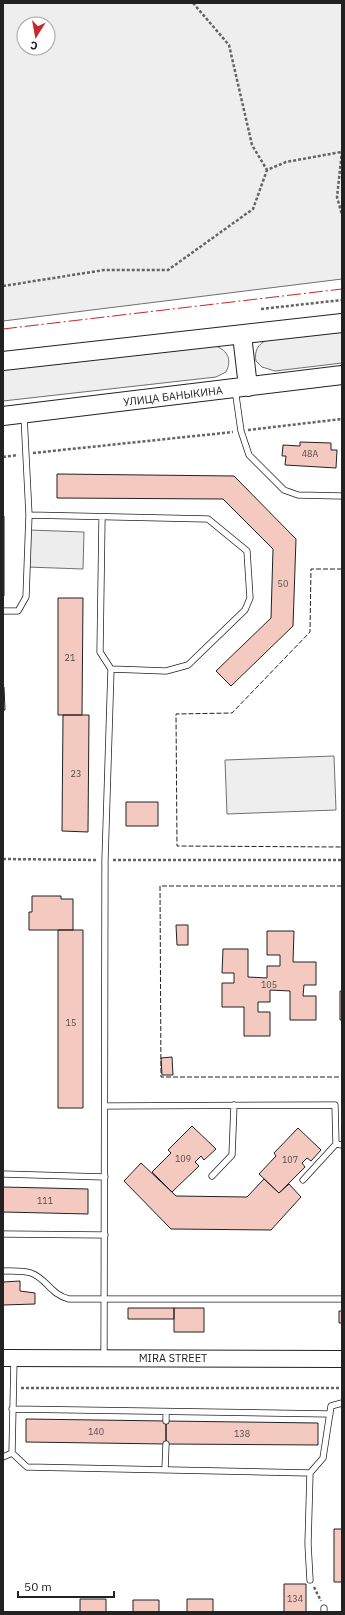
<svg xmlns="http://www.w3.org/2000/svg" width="345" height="1615" font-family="'IBM Plex Sans',sans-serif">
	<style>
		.green { fill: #eee; stroke: #6f6f6f; fill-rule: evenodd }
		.parking { fill: #ededed; stroke: #6f6f6f }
		.building { fill: #f3c9c0; stroke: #222 }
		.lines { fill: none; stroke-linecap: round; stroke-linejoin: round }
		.service-casing { stroke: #222; stroke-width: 7 }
		.secondary-casing { stroke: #222; stroke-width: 18 }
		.primary-casing { stroke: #222; stroke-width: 20 }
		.path { stroke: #646464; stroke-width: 2.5; stroke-dasharray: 3 2; stroke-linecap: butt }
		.service { stroke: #fff; stroke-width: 5.5 }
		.secondary { stroke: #fff; stroke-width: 16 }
		.primary { stroke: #fff; stroke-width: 18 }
		.fence { stroke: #222; stroke-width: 1; stroke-dasharray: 5 2; stroke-linecap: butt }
		.power { stroke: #c62828; stroke-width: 1; stroke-dasharray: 14 3 2 3; stroke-linecap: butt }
		.labels { text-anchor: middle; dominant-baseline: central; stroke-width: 3; stroke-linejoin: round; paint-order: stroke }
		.number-label { font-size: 9px; fill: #564c4a }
		.street-label { font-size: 11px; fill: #222; stroke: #fff }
	</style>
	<rect width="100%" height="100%" fill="#fff"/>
	<!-- green -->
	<path class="green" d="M 3,3 L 342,3 L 342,279 L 3,321 ZM 24,24 L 48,24 L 48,48 L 24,48 Z
		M 342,332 L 342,363 L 275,371 L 262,367 L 256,361 C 254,351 258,344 267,340 Z
		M 216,346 C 228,351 232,360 226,372 L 216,377 L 3,401 L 3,370 Z
		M 334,756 L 336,810 L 227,814 L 225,760 Z"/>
	<!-- parking -->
	<path class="parking" d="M 29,530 L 84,532 L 83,569 L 27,567 Z"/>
	<!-- building -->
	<path class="building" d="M 300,442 L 331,443 L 331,450 L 337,450 L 336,468 L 285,465 L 286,456 L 282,456 L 283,445 L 300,446 Z
		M 57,474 L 234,476 L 296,539 L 293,626 L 231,686 L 216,671 L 271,618 L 273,549 L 223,499 L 57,498 Z
		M 3,516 L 4,516 L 4,596 L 3,596 Z
		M 58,598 L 83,598 L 82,715 L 58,715 Z
		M 4,687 L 5,710 L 3,710 L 3,688 Z
		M 63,715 L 89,715 L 88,832 L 62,831 Z
		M 126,802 L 158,802 L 158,826 L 126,826 Z
		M 32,896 L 61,896 L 61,899 L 73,899 L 73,930 L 29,930 L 29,912 L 32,912 Z
		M 176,925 L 188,925 L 188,945 L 177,945 Z
		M 58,930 L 83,930 L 83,1108 L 58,1108 Z
		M 267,931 L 294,931 L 293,962 L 316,962 L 316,985 L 304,985 L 303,996 L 316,996 L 316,1020 L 290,1020 L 290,991 L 270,990 L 270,1002 L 258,1002 L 258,1012 L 270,1012 L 270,1036 L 244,1036 L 244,1007 L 222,1007 L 222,983 L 234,983 L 234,973 L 222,973 L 223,949 L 248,949 L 248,977 L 267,978 L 267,966 L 280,966 L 280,955 L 267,955 Z
		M 340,991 L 342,991 L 342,1020 L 340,1020 Z
		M 172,1057 L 173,1075 L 162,1075 L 161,1058 Z
		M 192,1126 L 216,1149 L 204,1160 L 201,1156 L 195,1162 L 199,1166 L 172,1192 L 152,1172 L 171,1153 L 168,1150 Z
		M 298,1128 L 321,1150 L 311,1161 L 307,1158 L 302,1163 L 305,1167 L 279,1193 L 259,1174 L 276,1156 L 274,1153 Z
		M 141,1163 L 176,1196 L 247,1197 L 264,1179 L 279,1193 L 289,1184 L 301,1197 L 271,1230 L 171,1229 L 124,1181 Z
		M 3,1187 L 88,1189 L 88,1214 L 3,1212 Z
		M 20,1281 L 20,1291 L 35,1293 L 35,1304 L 3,1305 L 3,1282 Z
		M 128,1308 L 174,1308 L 174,1319 L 128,1319 Z
		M 174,1308 L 204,1308 L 204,1332 L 174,1332 Z
		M 339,1311 L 342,1311 L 342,1323 L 339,1323 Z
		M 26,1419 L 166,1421 L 166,1444 L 26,1442 Z
		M 166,1421 L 318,1423 L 318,1445 L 166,1444 Z
		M 334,1529 L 342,1529 L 342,1582 L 334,1582 Z
		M 284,1584 L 306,1584 L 306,1612 L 284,1612 Z
		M 80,1599 L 106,1599 L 106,1612 L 80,1612 Z
		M 187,1599 L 213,1599 L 213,1612 L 187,1612 Z
		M 133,1600 L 159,1600 L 159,1612 L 133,1612 Z"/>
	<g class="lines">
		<!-- service casing -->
		<g class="service-casing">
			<path id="service" d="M 235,389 L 241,431 L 249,455 L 284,490 L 298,495 L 342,496
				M 29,515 L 208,519 L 247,551 L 250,598 L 245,610 L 188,665 L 166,671 L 111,669
				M 102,518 L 100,652 L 111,669 L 105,860 L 104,1358
				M 3,611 L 18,611 L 26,597 L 29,515 L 24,416
				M 105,1106 L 335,1105 L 336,1144 L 342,1145
				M 3,1174 L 105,1177
				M 212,1176 L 232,1155 L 234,1105
				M 303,1180 L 336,1144
				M 3,1234 L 105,1235
				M 3,1271 C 12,1271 22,1270 31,1273 C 46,1278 51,1295 69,1299 L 342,1299
				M 14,1360 L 12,1453 L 27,1467 L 310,1473
				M 12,1409 L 330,1414
				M 166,1421 L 166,1412
				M 3,1457 L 12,1453
				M 165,1470 L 166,1444
				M 310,1580 L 308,1544 L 310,1473 L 323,1458 L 331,1406 L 342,1403
				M 324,1612 L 324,1608"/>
		</g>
		<!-- secondary casing -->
		<g class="secondary-casing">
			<path id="secondary" d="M 3,1358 L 342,1359"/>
		</g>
		<!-- primary casing -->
		<g class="primary-casing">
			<path id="primary" d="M 242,335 L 248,387
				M 3,361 L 342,323
				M 3,416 L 342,375"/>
		</g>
		<!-- path -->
		<path class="path" d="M 193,3 L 229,45 L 252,145 L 267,170 L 286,162 L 341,152
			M 342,151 L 337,197 L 342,215
			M 3,286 L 104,270 L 168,270 L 253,209 L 267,170
			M 261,309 L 342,300
			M 248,430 L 342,419
			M 33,453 L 233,432
			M 3,457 L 18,455
			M 3,859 L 98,860
			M 113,860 L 342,860
			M 21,1388 L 342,1388
			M 314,1587 L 321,1601"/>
		<!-- service -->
		<use href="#service" class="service"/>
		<!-- secondary -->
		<use href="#secondary" class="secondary"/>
		<!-- primary -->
		<use href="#primary" class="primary"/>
		<!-- fence -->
		<path class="fence" d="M 342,569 L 311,569 L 310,632 L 232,713 L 176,714 L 177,846 L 342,847
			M 342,886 L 160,886 L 161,1077 L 342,1077"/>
		<!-- power -->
		<path class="power" d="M 3,329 L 342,289"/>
	</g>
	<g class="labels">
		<!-- number labels -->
		<g class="number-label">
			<text x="310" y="453">48А</text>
			<text x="283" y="583">50</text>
			<text x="70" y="657">21</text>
			<text x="76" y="773">23</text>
			<text x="269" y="984">105</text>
			<text x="71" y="1022">15</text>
			<text x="183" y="1158">109</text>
			<text x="290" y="1159">107</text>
			<text x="45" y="1200">111</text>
			<text x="96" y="1431">140</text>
			<text x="242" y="1433">138</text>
			<text x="295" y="1598">134</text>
		</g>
		<!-- street labels -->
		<g class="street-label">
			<text transform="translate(173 396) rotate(-7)">УЛИЦА БАНЫКИНА</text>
			<text x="173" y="1358">MIRA STREET</text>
		</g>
	</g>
	<!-- border -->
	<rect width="345" height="1615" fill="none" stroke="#222222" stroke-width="8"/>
	<!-- north arrow -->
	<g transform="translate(36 36) rotate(191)"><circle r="19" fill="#ffffff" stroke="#a7a7a7"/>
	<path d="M0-3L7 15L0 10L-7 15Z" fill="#c62828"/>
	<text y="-6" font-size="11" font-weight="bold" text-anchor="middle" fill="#222222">С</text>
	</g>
	<!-- scale -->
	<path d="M18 1591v6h96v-6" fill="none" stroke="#222222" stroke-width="2"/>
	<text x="24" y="1591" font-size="12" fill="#222222" stroke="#ffffff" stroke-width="3" paint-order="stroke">50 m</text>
</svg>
